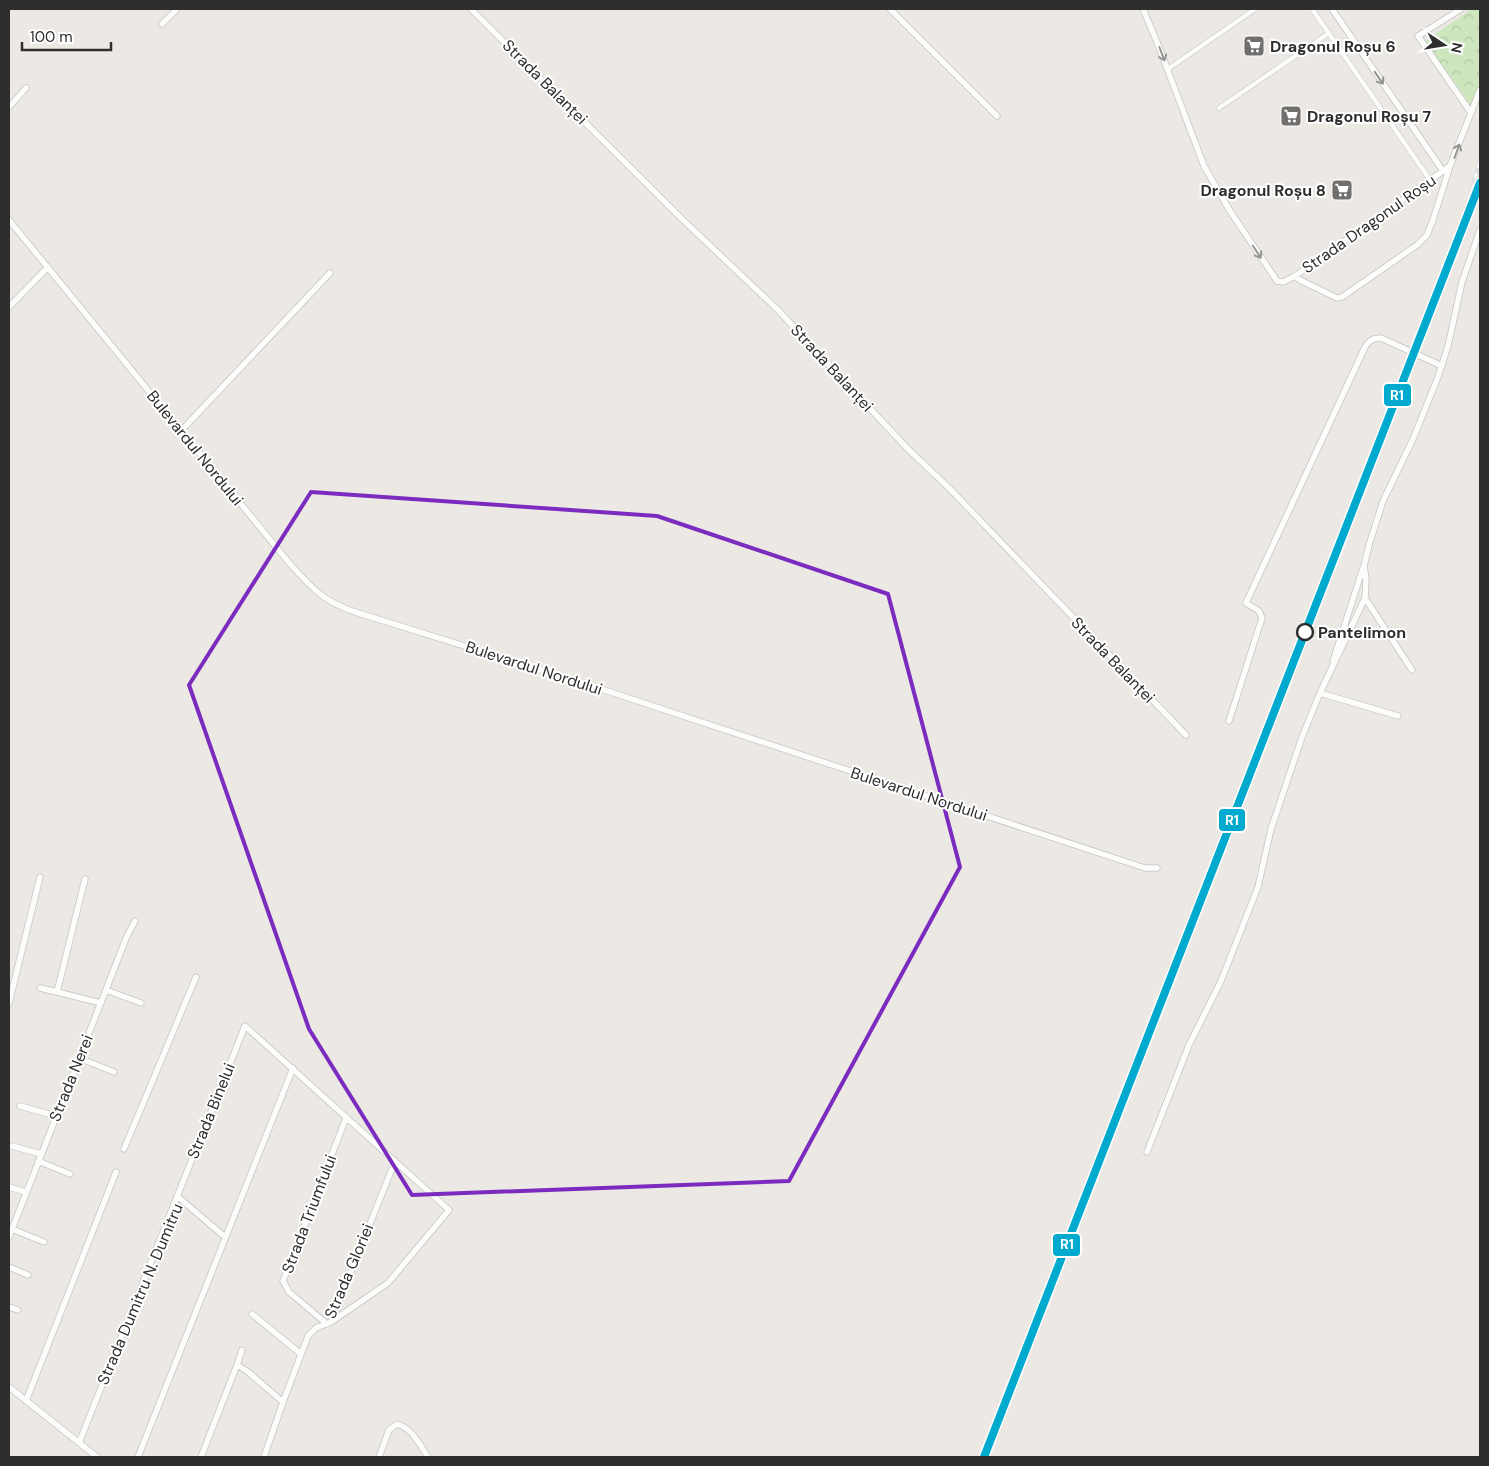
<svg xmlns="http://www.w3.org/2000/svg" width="1489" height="1466" font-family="'DM Sans',sans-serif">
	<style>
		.park { fill: url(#park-crowns) }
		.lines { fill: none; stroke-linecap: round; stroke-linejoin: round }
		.pedestrian-casing { stroke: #c5c4c5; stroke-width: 5.5 }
		.minor-casing { stroke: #c5c4c5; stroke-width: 7 }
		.pedestrian { stroke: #fcfcfb; stroke-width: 4.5 }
		.minor { stroke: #fcfcfb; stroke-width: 5.5 }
		.rail-casing { stroke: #dfdfe1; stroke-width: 4 }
		.rail { stroke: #fff; stroke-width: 2; stroke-dasharray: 5.5; stroke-linecap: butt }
		.rail-1-casing { stroke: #fff; stroke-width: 11 }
		.rail-1 { stroke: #00a9ce; stroke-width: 8 }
		.oneway { stroke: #959594 }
		.marked { fill: none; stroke: #7b2cbf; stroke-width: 4; stroke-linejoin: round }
		.stop-dot { fill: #fff; stroke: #2e2e2e; stroke-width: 2.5 }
		.labels { text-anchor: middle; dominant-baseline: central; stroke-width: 4; stroke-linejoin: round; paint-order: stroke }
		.poi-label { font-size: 16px; font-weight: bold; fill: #2e2e2e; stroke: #fff; text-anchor: start }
		.street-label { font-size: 16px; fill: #2e2e2e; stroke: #fff }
		.stop-label { font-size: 16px; font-weight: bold; fill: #2e2e2e; stroke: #fff; text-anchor: start }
		.line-badge { stroke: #fff; stroke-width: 2 }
		.badge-label { font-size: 14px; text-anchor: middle; font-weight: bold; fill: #fff }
	</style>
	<defs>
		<pattern id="park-crowns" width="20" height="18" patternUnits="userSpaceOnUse" patternTransform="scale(1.25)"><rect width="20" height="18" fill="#cee6be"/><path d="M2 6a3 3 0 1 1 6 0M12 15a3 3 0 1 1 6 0" fill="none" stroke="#b1c6a4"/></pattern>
	</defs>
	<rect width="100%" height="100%" fill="#ece8e4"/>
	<!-- park -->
	<path class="park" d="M 1472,9 L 1480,9 L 1480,82 L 1471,106 L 1425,41 Z"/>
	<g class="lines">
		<!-- pedestrian casing -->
		<g class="pedestrian-casing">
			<path id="pedestrian" d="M 1312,9 L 1430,180
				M 1168,69 L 1255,9
				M 1219,108 L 1329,33"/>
		</g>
		<!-- minor casing -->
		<g class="minor-casing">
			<path id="minor" d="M 471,9 L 682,219 L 778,310 L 907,448 L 950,489 L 1186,735
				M 890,9 L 997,116
				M 1143,9 L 1159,47 L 1204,166 L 1230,211 L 1277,281 L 1283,282 L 1295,276 L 1450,166 L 1480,90
				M 1332,9 L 1443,171
				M 1461,9 L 1418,36 L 1471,113
				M 162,24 L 177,9
				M 9,107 L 26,88
				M 9,220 L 290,564 C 313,589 323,601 355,612 L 580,682 L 1145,868 L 1157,868
				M 1295,276 L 1300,280 L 1337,298 L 1342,297 L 1417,245 L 1427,235 L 1433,220 L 1450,166
				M 9,307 L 48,267
				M 181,431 L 330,273
				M 1365,598 L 1412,670
				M 1333,661 L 1363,568
				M 1320,693 L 1398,716
				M 1229,721 L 1262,618 L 1259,611 L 1246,603 L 1365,347 C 1369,341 1372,338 1381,338 L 1442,366
				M 85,879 L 57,992 L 101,1003
				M 40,988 L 57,992
				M 106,990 L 141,1003
				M 9,1003 L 40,877
				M 79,1058 L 114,1072
				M 20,1106 L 56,1116
				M 12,1146 L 41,1154
				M 124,1149 L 196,977
				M 1147,1152 L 1189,1045 L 1221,981 L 1258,887 L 1271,829 L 1302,737 L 1320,693 L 1365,598 L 1366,580 L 1364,566 L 1369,545 L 1383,501 L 1413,439 L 1438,377 L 1448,346 L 1462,282 L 1480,230
				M 38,1161 L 70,1174
				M 9,1187 L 26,1192
				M 177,1196 L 225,1237
				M 12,1229 L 44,1242
				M 9,1237 L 127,936 L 135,921
				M 9,1267 L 28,1275
				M 9,1307 L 18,1310
				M 252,1314 L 301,1354
				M 327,1324 L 289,1292 L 283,1281 L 346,1118
				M 237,1365 L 242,1350
				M 9,1387 L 97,1457
				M 26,1401 L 116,1172
				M 79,1443 L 245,1026 L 449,1210 L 388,1283 L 331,1322
				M 138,1457 L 293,1068
				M 201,1457 L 237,1365 L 247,1371 L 283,1402
				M 264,1457 L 283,1402 L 308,1336 L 316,1328 L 331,1322 L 395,1161
				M 379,1457 L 389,1430 L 397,1424 C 413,1429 419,1444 428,1457"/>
		</g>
		<!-- pedestrian -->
		<use href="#pedestrian" class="pedestrian"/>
		<!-- minor -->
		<use href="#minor" class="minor"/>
		<!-- rail casing -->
		<g class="rail-casing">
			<path id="rail" d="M 1472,189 L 1480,160
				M 984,1457 L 1480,183"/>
		</g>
		<!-- rail -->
		<use href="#rail" class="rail"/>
		<!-- rail-1 casing -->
		<g class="rail-1-casing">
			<path id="rail-1" d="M 984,1457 L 1480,183"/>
		</g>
		<!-- rail-1 -->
		<use href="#rail-1" class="rail-1"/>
	</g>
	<!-- one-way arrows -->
	<defs><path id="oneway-shaft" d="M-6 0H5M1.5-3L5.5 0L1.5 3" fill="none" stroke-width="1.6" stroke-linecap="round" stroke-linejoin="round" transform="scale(1.25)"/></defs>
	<g class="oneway">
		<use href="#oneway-shaft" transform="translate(1162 54) rotate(69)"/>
		<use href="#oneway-shaft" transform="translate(1379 78) rotate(55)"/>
		<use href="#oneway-shaft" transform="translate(1457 151) rotate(-70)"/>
		<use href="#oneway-shaft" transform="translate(1257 252) rotate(57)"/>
	</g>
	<!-- marked area -->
	<path class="marked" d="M 311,492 L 657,516 L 888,594 L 960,867 L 789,1181 L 412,1195 L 309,1029 L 189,685 Z"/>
	<!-- icons -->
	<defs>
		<g id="supermarket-square" transform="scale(1.125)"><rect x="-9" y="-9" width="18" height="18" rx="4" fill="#706f6e" stroke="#fff"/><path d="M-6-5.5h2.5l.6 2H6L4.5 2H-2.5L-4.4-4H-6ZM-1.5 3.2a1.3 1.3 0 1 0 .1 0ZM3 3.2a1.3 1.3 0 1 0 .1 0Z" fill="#fff"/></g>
	</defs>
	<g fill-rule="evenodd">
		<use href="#supermarket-square" x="1254" y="46"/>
		<use href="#supermarket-square" x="1291" y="116"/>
		<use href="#supermarket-square" x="1342" y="190"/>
	</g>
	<!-- markers -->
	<circle class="stop-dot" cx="1305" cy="632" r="8"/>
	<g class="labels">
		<!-- poi labels -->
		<g class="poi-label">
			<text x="1270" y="46">Dragonul Roșu 6</text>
			<text x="1307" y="116">Dragonul Roșu 7</text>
			<text x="1326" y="190" text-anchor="end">Dragonul Roșu 8</text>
		</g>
		<!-- street labels -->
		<g class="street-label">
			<text transform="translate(545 82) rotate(45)">Strada Balanței</text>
			<text transform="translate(1369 224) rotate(-35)">Strada Dragonul Roșu</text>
			<text transform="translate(832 368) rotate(47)">Strada Balanței</text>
			<text transform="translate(195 448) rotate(51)">Bulevardul Nordului</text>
			<text transform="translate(1113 660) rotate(46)">Strada Balanței</text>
			<text transform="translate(534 668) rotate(18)">Bulevardul Nordului</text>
			<text transform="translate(919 794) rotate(18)">Bulevardul Nordului</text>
			<text transform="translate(71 1078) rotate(-68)">Strada Nerei</text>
			<text transform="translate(211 1111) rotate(-68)">Strada Binelui</text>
			<text transform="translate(309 1214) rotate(-69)">Strada Triumfului</text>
			<text transform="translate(349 1271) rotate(-67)">Strada Gloriei</text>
			<text transform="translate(140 1294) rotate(-67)">Strada Dumitru N. Dumitru</text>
		</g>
		<!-- stop labels -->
		<g class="stop-label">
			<text x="1318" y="632">Pantelimon</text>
		</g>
	</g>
	<g class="line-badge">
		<rect x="1383" y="383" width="29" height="24" rx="5" fill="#00a9ce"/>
		<rect x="1218" y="808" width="28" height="24" rx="5" fill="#00a9ce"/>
		<rect x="1052" y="1233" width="29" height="24" rx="5" fill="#00a9ce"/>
	</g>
	<g class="badge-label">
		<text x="1397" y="400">R1</text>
		<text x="1232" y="825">R1</text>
		<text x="1067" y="1249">R1</text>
	</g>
	<!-- border -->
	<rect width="1489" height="1466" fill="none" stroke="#2e2e2e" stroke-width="20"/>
	<!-- north arrow -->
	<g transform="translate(1444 45) rotate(102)" stroke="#ffffff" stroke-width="4" paint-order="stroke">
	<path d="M0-4L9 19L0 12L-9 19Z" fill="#2e2e2e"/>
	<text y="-8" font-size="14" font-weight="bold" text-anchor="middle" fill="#2e2e2e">N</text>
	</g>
	<!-- scale -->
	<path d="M22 42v8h89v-8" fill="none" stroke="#2e2e2e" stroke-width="2.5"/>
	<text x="30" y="42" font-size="15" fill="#2e2e2e" stroke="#ffffff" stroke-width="4" paint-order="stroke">100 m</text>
</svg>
